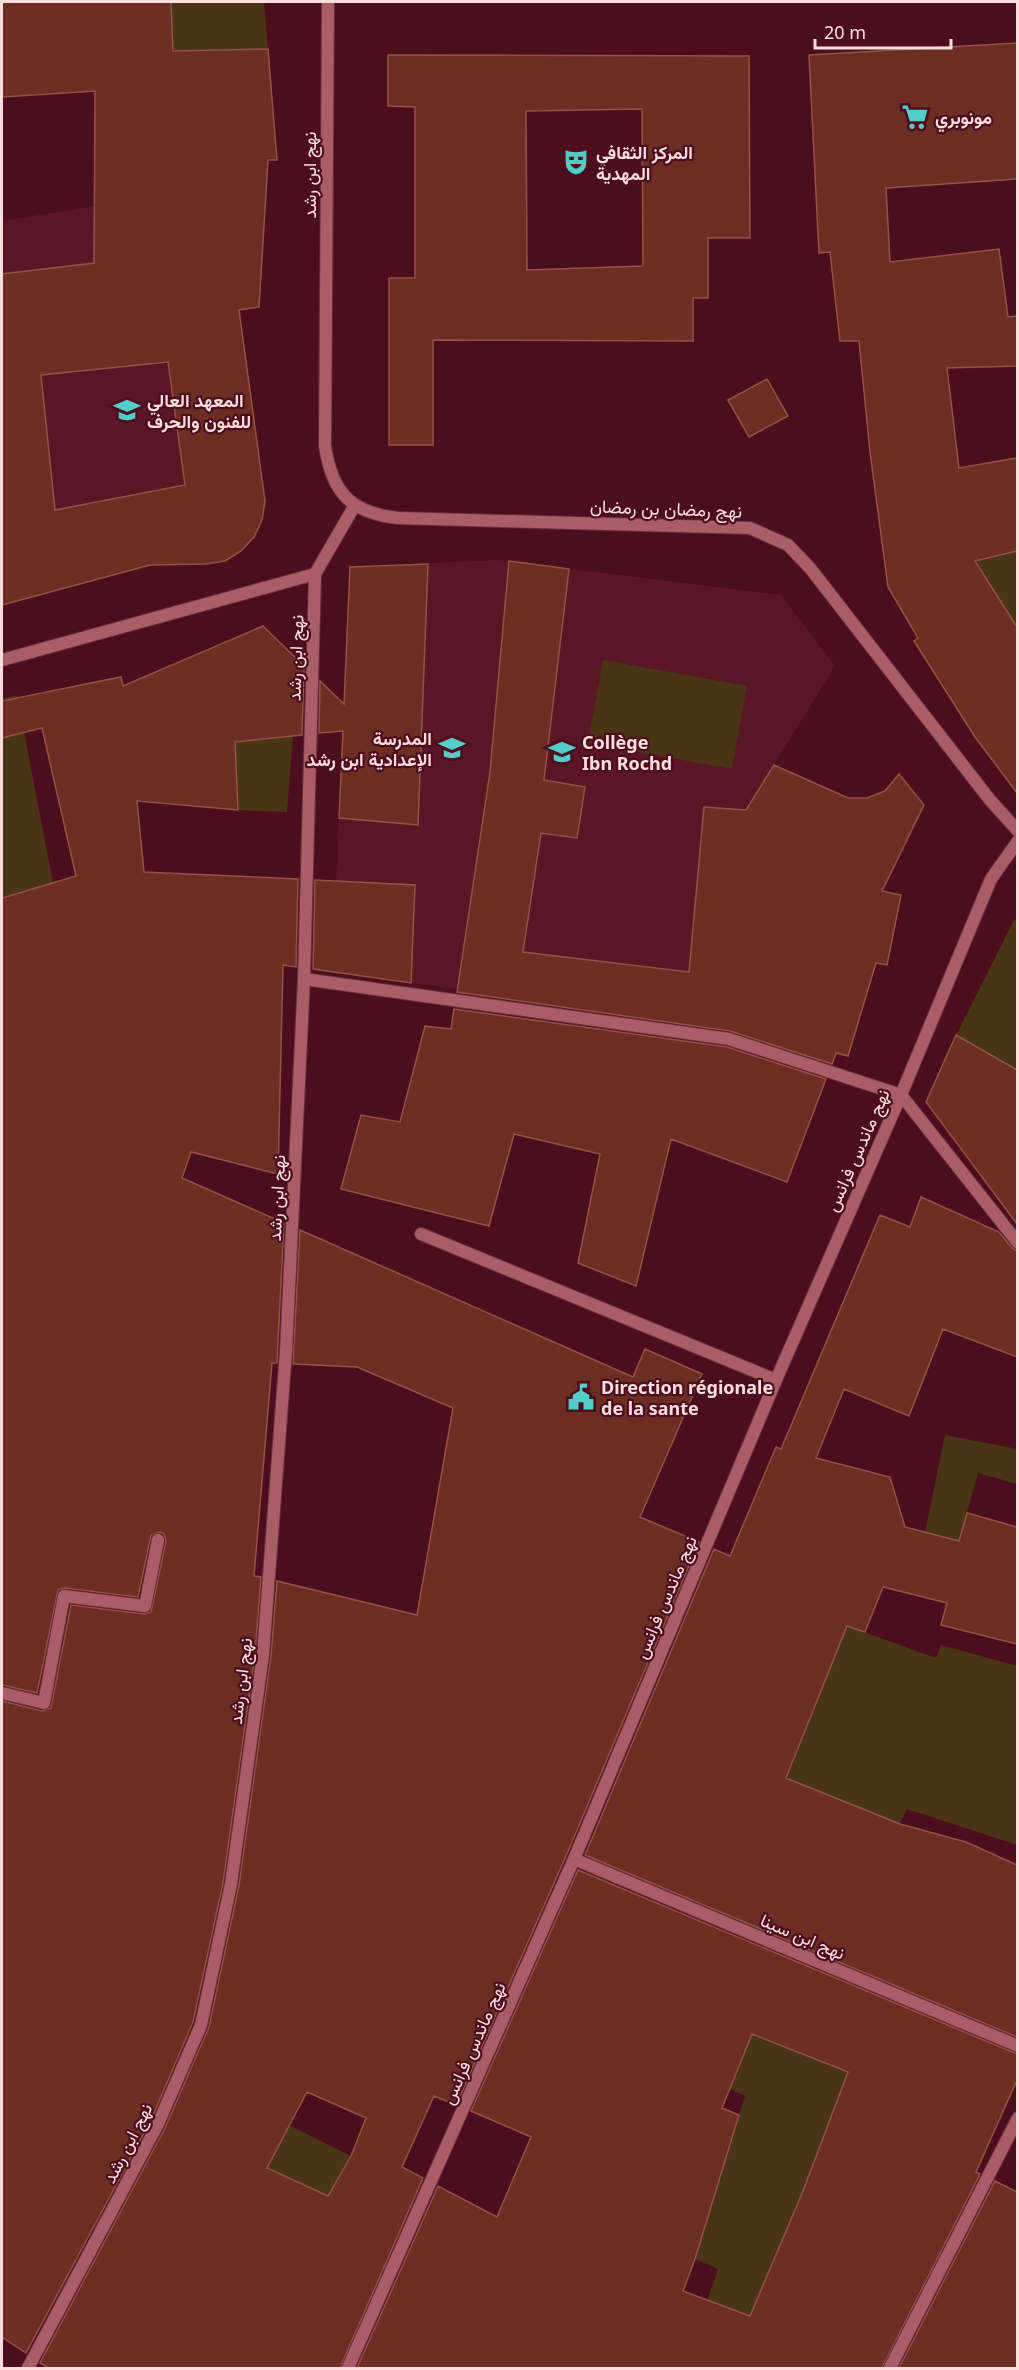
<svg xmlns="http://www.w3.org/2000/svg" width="1019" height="2370" font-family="'Noto Sans',Vazirmatn,sans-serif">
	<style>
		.built { fill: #5b1625 }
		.green { fill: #4a3416 }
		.building { fill: #6c2e22; stroke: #945244; stroke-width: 1.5; fill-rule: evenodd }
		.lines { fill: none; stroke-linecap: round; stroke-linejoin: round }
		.service-casing { stroke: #682f3b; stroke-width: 14 }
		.minor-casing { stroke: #682f3b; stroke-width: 14 }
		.tertiary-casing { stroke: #682f3b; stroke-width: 14 }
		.service { stroke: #a95d67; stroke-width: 12 }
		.minor { stroke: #a95d67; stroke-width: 12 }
		.tertiary { stroke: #a95d67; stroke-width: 12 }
		.labels { text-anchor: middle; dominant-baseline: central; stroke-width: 4.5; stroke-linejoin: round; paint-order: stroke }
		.poi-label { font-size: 18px; font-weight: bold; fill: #fedddf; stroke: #4c0e1c; text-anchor: start }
		.street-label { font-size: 18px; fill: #fedddf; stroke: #4c0e1c }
	</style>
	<rect width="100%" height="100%" fill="#4c0e1c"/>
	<!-- built -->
	<path class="built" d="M 95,206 L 265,206 L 259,307 L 239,310 L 265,501 L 262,520 L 254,537 L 241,551 L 225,561 L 206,564 L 150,565 L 2,605 L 2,361 L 4,360 L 2,335 L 2,221 Z
		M 497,560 L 781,595 L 835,666 L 746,810 L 727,1026 L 332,972 L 350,567 Z"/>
	<!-- green -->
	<path class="green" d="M 171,2 L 264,2 L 268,49 L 173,51 Z
		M 1017,551 L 1017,627 L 984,575 L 977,561 Z
		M 603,660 L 747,686 L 732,769 L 588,743 Z
		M 17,695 L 53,883 L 2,898 L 2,699 Z
		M 293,736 L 287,812 L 238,810 L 235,742 Z
		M 1017,919 L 1018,919 L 1017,1070 L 956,1035 L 1014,920 Z
		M 945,1435 L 1017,1449 L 1017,1484 L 978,1473 L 959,1541 L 925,1532 Z
		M 847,1626 L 936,1658 L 941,1645 L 1017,1666 L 1017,1845 L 907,1809 L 900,1824 L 785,1783 Z
		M 752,2034 L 848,2073 L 803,2191 L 770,2267 L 743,2361 L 740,2368 L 735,2368 L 690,2352 L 718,2269 L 695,2259 L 745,2096 L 730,2089 Z
		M 289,2125 L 351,2156 L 245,2341 L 281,2175 L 267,2168 Z"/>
	<!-- building -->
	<path class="building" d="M 2,2 L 171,2 L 173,51 L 268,49 L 277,160 L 268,160 L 259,307 L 239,310 L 265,501 L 262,520 L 254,537 L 241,551 L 225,561 L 206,564 L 150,565 L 2,605 L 2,274 L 94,263 L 95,91 L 2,97 ZM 168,362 L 185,485 L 55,510 L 41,375 Z
		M 1017,43 L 1017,179 L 886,188 L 890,262 L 999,249 L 1008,317 L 1017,316 L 1017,366 L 947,368 L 959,468 L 1017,458 L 1017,551 L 975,561 L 1017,627 L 1017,793 L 975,737 L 914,641 L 918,638 L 888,587 L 870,452 L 859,341 L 840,341 L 830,252 L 819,253 L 809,55 Z
		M 388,55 L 749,56 L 750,238 L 708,238 L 708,298 L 693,298 L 693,341 L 433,340 L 433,445 L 389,445 L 389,278 L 415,278 L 415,107 L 388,106 ZM 642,109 L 643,266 L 527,270 L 526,111 Z
		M 767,379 L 788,416 L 749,437 L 728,400 Z
		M 509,561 L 569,569 L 544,780 L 585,787 L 577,838 L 541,833 L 523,952 L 689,972 L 704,807 L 746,810 L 774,765 L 848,798 L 867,798 L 885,791 L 899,774 L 924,805 L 882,891 L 901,895 L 887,965 L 876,963 L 848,1056 L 836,1053 L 832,1064 L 730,1031 L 457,992 L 490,772 Z
		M 428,564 L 418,825 L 339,818 L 343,731 L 319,733 L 320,681 L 344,704 L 350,567 Z
		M 263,626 L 304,666 L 302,735 L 235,742 L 238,810 L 137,801 L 144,872 L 298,879 L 296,967 L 283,965 L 278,1174 L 191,1152 L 182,1178 L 284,1223 L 277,1363 L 272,1363 L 254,1576 L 261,1577 L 255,1654 L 223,1883 L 193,2022 L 151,2120 L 26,2353 L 2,2337 L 2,1701 L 42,1711 L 51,1708 L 71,1605 L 144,1614 L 151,1612 L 166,1541 L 164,1534 L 160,1532 L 151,1535 L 138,1597 L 65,1588 L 58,1590 L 37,1693 L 2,1685 L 2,898 L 76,876 L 42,728 L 2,738 L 2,701 L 121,677 L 123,686 Z
		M 315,880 L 415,885 L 411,983 L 313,969 Z
		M 454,1009 L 727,1047 L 826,1079 L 787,1182 L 671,1139 L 636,1286 L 578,1263 L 600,1154 L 514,1134 L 489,1226 L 341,1189 L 361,1115 L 400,1122 L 425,1026 L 451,1029 Z
		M 956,1035 L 1017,1070 L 1017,1224 L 926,1102 Z
		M 921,1197 L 999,1232 L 1012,1248 L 1017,1251 L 1017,1357 L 943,1329 L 909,1416 L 844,1389 L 816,1458 L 890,1477 L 905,1527 L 959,1541 L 967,1513 L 1017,1527 L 1017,1644 L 941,1625 L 947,1603 L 883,1587 L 865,1632 L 847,1626 L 786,1778 L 900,1824 L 966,1842 L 1017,1865 L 1017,2037 L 585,1855 L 714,1549 L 730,1556 L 776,1447 L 781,1449 L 880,1215 L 910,1227 Z
		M 300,1230 L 633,1377 L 645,1349 L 702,1374 L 640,1517 L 699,1542 L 566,1856 L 456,2105 L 434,2096 L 402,2167 L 423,2178 L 340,2368 L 49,2368 L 40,2363 L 165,2128 L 209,2027 L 239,1885 L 271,1656 L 277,1581 L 417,1615 L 453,1408 L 357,1367 L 293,1364 ZM 307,2092 L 366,2118 L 351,2156 L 328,2196 L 267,2168 Z
		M 578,1870 L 1017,2054 L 1017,2080 L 976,2172 L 980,2174 L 882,2368 L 357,2368 L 438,2186 L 497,2217 L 531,2137 L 471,2111 ZM 752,2034 L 848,2072 L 803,2191 L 750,2316 L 683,2291 L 695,2259 L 739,2115 L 722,2108 Z
		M 995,2181 L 1017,2192 L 1017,2368 L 899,2368 Z"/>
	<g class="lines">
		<!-- service casing -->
		<g class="service-casing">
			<path id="service" d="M 421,1234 L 776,1380
				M 2,1693 L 44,1703 L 64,1596 L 145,1606 L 158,1540"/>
		</g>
		<!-- minor casing -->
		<g class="minor-casing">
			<path id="minor" d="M 2,660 L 315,574
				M 304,979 L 729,1039 L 901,1095 L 1018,1243
				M 574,1859 L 1018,2046
				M 28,2368 L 158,2124 L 201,2025 L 231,1884 L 263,1655 L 286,1351 L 304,979 L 315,574 L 355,505
				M 348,2368 L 574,1859 L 776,1380 L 901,1095 L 991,879 L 1018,841
				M 890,2368 L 1018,2118"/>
		</g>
		<!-- tertiary casing -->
		<g class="tertiary-casing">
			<path id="tertiary" d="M 328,2 L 325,446 C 332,493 351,513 398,518 L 750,528 L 788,545 L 810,568 L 990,800 L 1018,831"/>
		</g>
		<!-- service -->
		<use href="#service" class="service"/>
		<!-- minor -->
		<use href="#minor" class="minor"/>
		<!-- tertiary -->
		<use href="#tertiary" class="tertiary"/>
	</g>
	<!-- icons -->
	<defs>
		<g id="supermarket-bare" transform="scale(2.07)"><path d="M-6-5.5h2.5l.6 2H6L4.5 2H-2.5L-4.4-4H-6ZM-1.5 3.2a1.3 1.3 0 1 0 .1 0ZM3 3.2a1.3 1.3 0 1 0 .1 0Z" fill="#53cdca" stroke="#4c0e1c" stroke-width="2.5" paint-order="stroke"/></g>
		<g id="theatre-bare" transform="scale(2.07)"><path d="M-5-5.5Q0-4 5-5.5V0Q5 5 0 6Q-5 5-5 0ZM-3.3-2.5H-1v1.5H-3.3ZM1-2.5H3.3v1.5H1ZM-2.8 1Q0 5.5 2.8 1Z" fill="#53cdca" stroke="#4c0e1c" stroke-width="2.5" paint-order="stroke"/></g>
		<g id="university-bare" transform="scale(2.07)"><path d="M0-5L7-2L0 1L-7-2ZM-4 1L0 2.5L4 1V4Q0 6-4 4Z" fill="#53cdca" stroke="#4c0e1c" stroke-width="2.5" paint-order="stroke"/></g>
		<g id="school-bare" transform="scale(2.07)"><path d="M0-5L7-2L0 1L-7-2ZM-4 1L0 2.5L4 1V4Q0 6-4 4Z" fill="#53cdca" stroke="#4c0e1c" stroke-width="2.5" paint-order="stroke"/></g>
		<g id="civic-bare" transform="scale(2.07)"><path d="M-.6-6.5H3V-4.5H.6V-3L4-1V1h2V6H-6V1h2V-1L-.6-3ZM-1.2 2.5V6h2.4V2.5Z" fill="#53cdca" stroke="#4c0e1c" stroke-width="2.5" paint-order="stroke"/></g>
	</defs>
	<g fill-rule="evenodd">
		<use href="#supermarket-bare" x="915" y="117"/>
		<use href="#theatre-bare" x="576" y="162"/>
		<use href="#university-bare" x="127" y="410"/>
		<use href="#school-bare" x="452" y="748"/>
		<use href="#school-bare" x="562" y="752"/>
		<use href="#civic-bare" x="581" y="1397"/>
	</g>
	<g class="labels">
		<!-- poi labels -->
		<g class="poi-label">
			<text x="935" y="117">مونوبري</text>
			<text x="596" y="152">المركز الثقافي<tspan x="596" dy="21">المهدية</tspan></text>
			<text x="147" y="400">المعهد العالي<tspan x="147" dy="21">للفنون والحرف</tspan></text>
			<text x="432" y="738" text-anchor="end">المدرسة<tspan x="432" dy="21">الإعدادية ابن رشد</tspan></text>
			<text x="582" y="742">Collège<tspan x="582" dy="21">Ibn Rochd</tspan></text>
			<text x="601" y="1387">Direction régionale<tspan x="601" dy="21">de la sante</tspan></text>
		</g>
		<!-- street labels -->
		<g class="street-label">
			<text transform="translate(309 175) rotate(-90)">نهج ابن رشد</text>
			<text transform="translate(666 508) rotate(2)">نهج رمضان بن رمضان</text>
			<text transform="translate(295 658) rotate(-88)">نهج ابن رشد</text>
			<text transform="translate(857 1150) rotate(-66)">نهج ماندس فرانس</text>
			<text transform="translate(276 1198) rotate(-87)">نهج ابن رشد</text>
			<text transform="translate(665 1597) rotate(-67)">نهج ماندس فرانس</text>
			<text transform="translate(240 1681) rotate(-83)">نهج ابن رشد</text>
			<text transform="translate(803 1936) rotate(23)">نهج ابن سينا</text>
			<text transform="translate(473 2043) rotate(-66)">نهج ماندس فرانس</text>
			<text transform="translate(127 2143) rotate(-63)">نهج ابن رشد</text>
		</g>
	</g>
	<!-- border -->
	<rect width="1019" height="2370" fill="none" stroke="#fedddf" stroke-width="6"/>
	<!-- scale -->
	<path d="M815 39v9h136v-9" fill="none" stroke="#fedddf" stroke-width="3"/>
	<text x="824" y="39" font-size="18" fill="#fedddf" stroke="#4c0e1c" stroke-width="4.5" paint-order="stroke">20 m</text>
</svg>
